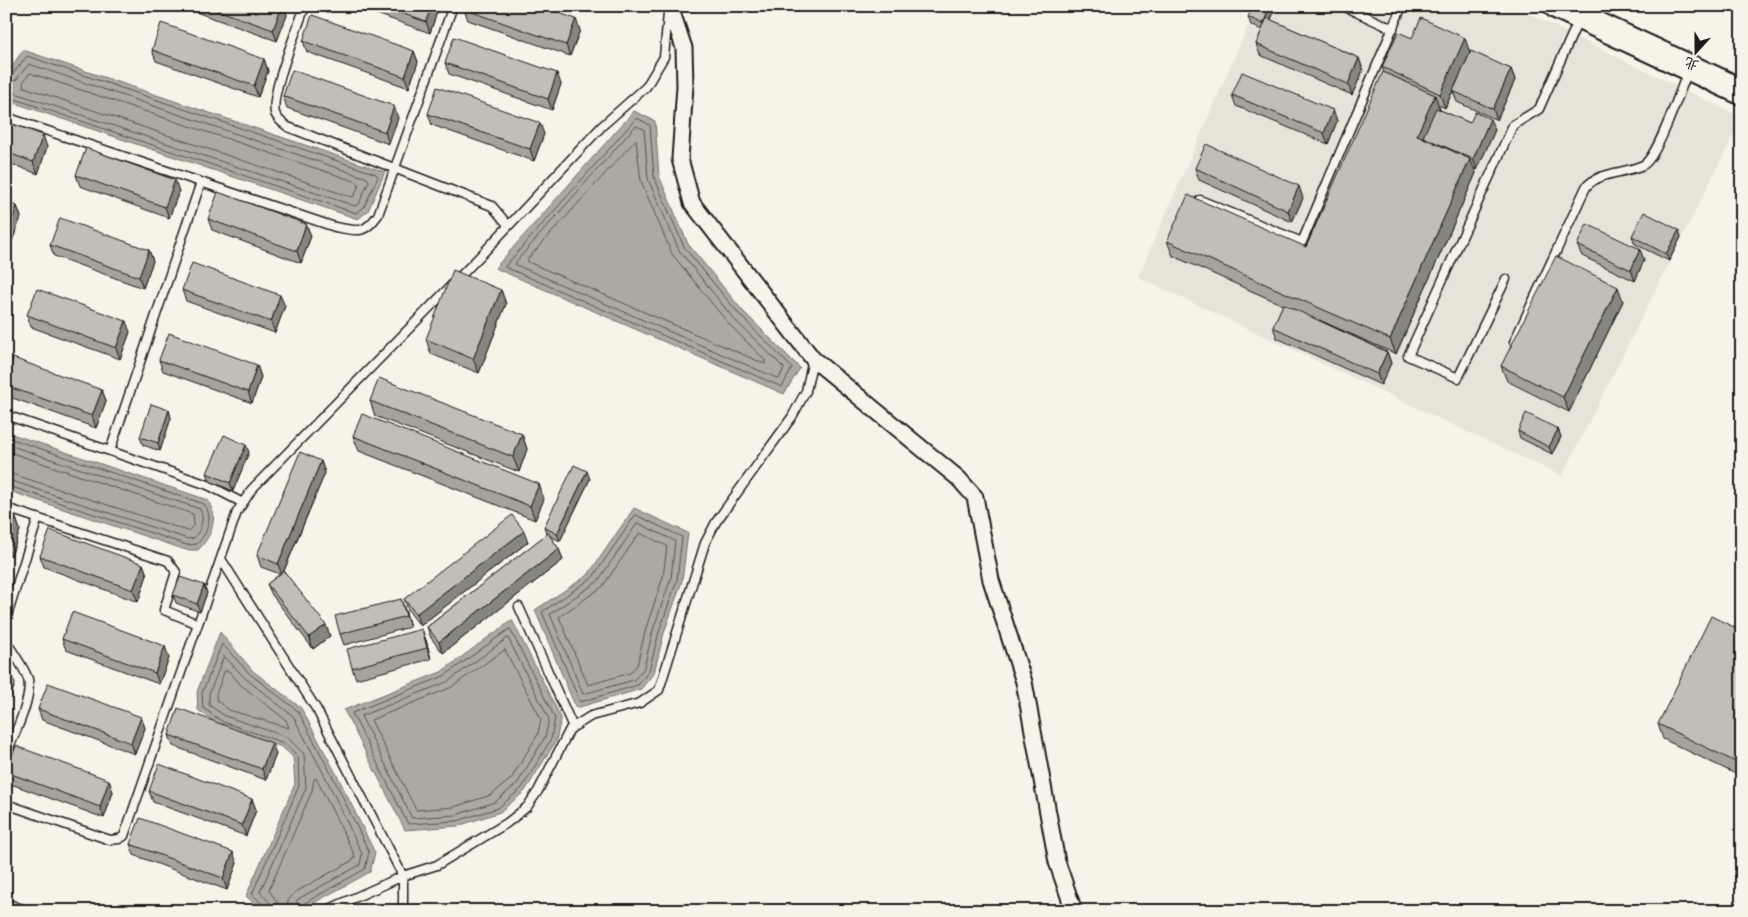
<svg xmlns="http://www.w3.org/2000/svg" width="1748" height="917" font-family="'Balsamiq Sans','LXGW WenKai TC',sans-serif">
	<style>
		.built { fill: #e6e3d9 }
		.water { fill: #aca9a2; stroke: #72716c }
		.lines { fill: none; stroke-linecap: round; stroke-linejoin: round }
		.shore { stroke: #565452; stroke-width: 1 }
		.service-casing { stroke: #1c1c1c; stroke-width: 11 }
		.minor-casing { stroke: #1c1c1c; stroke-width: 19 }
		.trunk-casing { stroke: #1c1c1c; stroke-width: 29 }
		.service { stroke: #f7f3e8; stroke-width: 8 }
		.minor { stroke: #f7f3e8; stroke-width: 15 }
		.trunk { stroke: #f7f3e8; stroke-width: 25 }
		.wall { fill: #a5a39c; stroke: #1c1c1c }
		.shaded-wall { fill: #86857f; stroke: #1c1c1c }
		.building { fill: #c0beb5; stroke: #1c1c1c }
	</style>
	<rect width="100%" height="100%" fill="#f7f3e8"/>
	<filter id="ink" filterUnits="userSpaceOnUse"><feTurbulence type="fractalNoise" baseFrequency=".02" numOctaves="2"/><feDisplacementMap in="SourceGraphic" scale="10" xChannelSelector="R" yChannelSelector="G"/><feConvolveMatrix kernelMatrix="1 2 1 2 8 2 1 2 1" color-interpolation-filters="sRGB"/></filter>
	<g filter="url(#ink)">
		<!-- built -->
		<path class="built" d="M 1257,6 L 1513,6 L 1742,118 L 1562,476 L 1138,277 Z"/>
		<!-- water -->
		<path class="water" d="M 23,50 L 385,172 L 368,211 L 358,219 L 6,100 L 6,75 Z
			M 634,111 L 655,121 L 659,176 L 688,244 L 742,310 L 800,368 L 784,394 L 495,268 Z
			M 6,432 L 208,500 C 219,518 212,536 198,550 L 186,550 L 6,490 Z
			M 634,508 L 688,533 L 682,581 L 664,633 L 654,673 L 641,689 L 576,708 L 535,610 L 588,575 Z
			M 512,620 L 561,718 L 556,741 L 525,791 L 500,812 L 458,826 L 405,830 L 344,710 L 441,672 Z
			M 220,632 L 253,671 L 301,708 L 338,777 L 375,853 L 370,872 L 299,911 L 262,911 L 246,896 L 295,784 L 293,757 L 282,747 L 220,726 L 198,710 L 197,692 Z"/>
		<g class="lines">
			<!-- shore -->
			<path class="shore" d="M 30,73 L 357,182 L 359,185 L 354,196 L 351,197 L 24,87 L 23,83 Z
				M 6,77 L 12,75 L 27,56 L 376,174 L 378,177 L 364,207 L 356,213 L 6,96
				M 6,83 L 16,80 L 29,64 L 367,178 L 369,181 L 359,204 L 355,206 L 6,90
				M 637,118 L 650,125 L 654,177 L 684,247 L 738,313 L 792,368 L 782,387 L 505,267 Z
				M 636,126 L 644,129 L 648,179 L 679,250 L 733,318 L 784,368 L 779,379 L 516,265 L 516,262 Z
				M 636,140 L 641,181 L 672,254 L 728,323 L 765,360 L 765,364 L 528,262 L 528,259 Z
				M 6,437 L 204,504 C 214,517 207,534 197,544 L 187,545 L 6,485
				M 6,444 L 200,509 C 205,518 201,530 194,538 L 188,539 L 6,479
				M 6,451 L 193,514 L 194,525 L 188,531 L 6,472
				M 636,515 L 682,537 L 677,580 L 659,632 L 649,671 L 638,685 L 580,702 L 542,612 L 592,578 Z
				M 638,523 L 675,541 L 671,578 L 653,630 L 644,668 L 634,680 L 583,694 L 550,614 L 597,582 Z
				M 640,533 L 667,546 L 663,577 L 646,628 L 637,665 L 630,673 L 588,685 L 559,617 L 602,587 Z
				M 510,629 L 555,718 L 551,739 L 522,788 L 498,808 L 457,821 L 408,824 L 352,713 L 444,676 Z
				M 508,638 L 549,719 L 545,737 L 517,784 L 495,802 L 456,815 L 412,818 L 361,716 L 447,682 Z
				M 505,650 L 541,719 L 538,734 L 511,779 L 491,795 L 454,807 L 416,810 L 371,720 L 450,688 Z
				M 225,671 L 229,671 L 241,685 L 286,720 L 289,728 L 229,710 L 217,701 L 216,695 Z
				M 265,911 L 264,906 L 252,894 L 299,786 L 298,756 L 284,743 L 223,722 L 203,708 L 202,693 L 222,644 L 250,674 L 298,711 L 334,779 L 369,852 L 365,869 L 303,904 L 300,911
				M 271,911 L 270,903 L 260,892 L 306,788 L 304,754 L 287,737 L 225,716 L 209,705 L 209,694 L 224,656 L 246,679 L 293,716 L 328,782 L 362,854 L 360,865 L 298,899 L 293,911
				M 279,911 L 277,902 L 269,890 L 312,791 L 314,779 L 316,778 L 355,856 L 353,860 L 294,893 L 288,901 L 286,911"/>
			<!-- service casing -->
			<g class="service-casing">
				<path id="service" d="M 305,6 C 298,28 270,93 275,113 C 277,120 283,123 288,127 L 492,206 L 508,225
					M 1343,6 L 1393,29
					M 6,117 L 335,227 C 357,231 364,235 378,215 L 453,6
					M 1200,200 L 1302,242 L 1402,6
					M 1506,279 L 1458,378 L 1408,356 L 1513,125 L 1539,109 L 1579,19
					M 1514,342 L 1586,187 C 1600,171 1624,174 1643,165 C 1658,157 1680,90 1688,71
					M 6,415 L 208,485 L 243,503
					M 110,451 L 201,182
					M 6,508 L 168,561 L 176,572 L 164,610 L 198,624
					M 221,559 L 317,710 L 403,876 L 403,911
					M 519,607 L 573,727
					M 6,619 L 38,518
					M 6,641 C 13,653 24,667 28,679 C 33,698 13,737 6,755
					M 6,804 L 110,840 L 119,839 L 124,836 L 237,512 L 252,489 L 485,251 L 602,126 L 646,87 L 664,57 L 668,13
					M 6,903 L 27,911
					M 325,911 L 403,876 L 437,865 L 507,823 L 527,807 L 538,791 L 570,729 L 591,716 L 640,703 L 659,690 L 705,543 L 716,522 L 792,417 L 806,391 L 813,359"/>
			</g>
			<!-- minor casing -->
			<g class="minor-casing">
				<path id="minor" d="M 670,6 L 684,48 L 685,86 L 680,159 L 692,203 L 813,359 L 958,478 L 975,497 L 991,580 L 1024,682 L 1057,862 L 1074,911"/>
			</g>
			<!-- trunk casing -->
			<g class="trunk-casing">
				<path id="trunk" d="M 1557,6 L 1742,92"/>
			</g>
			<!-- service -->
			<use href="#service" class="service"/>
			<!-- minor -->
			<use href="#minor" class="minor"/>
			<!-- trunk -->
			<use href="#trunk" class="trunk"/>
		</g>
		<!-- wall -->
		<path class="wall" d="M 179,6 L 284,6 L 287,15 L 277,41 Z
			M 354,6 L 439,6 L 430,33 Z
			M 1276,6 L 1271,20 L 1359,58 L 1363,70 L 1352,95 L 1260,55 L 1256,44 L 1262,30 L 1251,25 L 1248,17 Z
			M 464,9 L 580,30 L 570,56 L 468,20 Z
			M 1412,38 L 1470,53 L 1511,69 L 1515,80 L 1497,120 L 1457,102 L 1453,91 L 1445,108 L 1439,105 L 1440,110 L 1470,123 L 1495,130 L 1477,170 L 1474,169 L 1476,173 L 1396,354 L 1319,320 L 1387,352 L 1391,363 L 1381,385 L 1277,338 L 1273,327 L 1283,305 L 1173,256 L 1167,241 L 1306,247 L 1384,73 L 1382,67 Z
			M 303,41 L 414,51 L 418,62 L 409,88 L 307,52 Z
			M 152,50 L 264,59 L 268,71 L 258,97 L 156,61 Z
			M 445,63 L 561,84 L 552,110 L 449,74 Z
			M 1232,95 L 1333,110 L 1337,121 L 1328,144 L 1236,106 Z
			M 283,96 L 398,118 L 389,144 L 287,108 Z
			M 428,114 L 544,134 L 534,161 L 432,125 Z
			M 6,122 L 47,147 L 38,174 L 6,162 Z
			M 1195,168 L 1303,198 L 1292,222 L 1199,180 Z
			M 76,175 L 179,191 L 169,218 L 80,186 Z
			M 6,202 L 17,206 L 21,217 L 11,244 L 6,242 Z
			M 208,219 L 306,224 L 311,236 L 301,263 L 212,230 Z
			M 1632,236 L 1681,237 L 1669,261 L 1635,244 Z
			M 50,245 L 149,250 L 153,261 L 143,288 L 54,256 Z
			M 1577,245 L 1644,260 L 1635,281 L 1582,256 Z
			M 182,290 L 285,306 L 275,333 L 186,301 Z
			M 501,290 L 506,304 L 479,373 L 431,354 L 426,339 Z
			M 1623,301 L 1569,412 L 1507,381 L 1501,366 Z
			M 27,315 L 130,332 L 120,359 L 31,327 Z
			M 159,360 L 257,365 L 261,377 L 252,403 L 163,371 Z
			M 6,376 L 102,390 L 106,401 L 96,428 L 7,396 L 6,393 Z
			M 370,401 L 522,434 L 527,449 L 519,472 L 375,416 Z
			M 169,410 L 171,418 L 160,451 L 143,445 L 140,437 Z
			M 1558,429 L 1561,437 L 1552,454 L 1520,438 L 1518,431 Z
			M 353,436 L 544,499 L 535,520 L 359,451 Z
			M 249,452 L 233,491 L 210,481 L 207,473 Z
			M 321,461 L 325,473 L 284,571 L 330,636 L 313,649 L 272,595 L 267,584 L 280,574 L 261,567 L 257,555 Z
			M 590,479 L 560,541 L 550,536 L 559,549 L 563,560 L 443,653 L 431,638 L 427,627 L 547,534 L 544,527 Z
			M 6,515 L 16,518 L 20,530 L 11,556 L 6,554 Z
			M 524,531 L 528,542 L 420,626 L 408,610 L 404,599 Z
			M 40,556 L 143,564 L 147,575 L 138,602 L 44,567 Z
			M 204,585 L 207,593 L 200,612 L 176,603 L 173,595 Z
			M 405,610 L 410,627 L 344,645 L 340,634 Z
			M 1742,631 L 1742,777 L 1663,739 L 1658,724 Z
			M 62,639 L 169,658 L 159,684 L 66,650 Z
			M 426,640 L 431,659 L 356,679 L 352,668 Z
			M 38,709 L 141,717 L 145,728 L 135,754 L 42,720 Z
			M 169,735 L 276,754 L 266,780 L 173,746 Z
			M 6,772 L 109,780 L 113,792 L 104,818 L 11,784 Z
			M 149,791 L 252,799 L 256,810 L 246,836 L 153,802 Z
			M 130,844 L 237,863 L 227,890 L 134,855 Z"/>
		<!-- shaded-wall -->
		<path class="shaded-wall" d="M 282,6 L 284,6 L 287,15 L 277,41 L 273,30 Z
			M 431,6 L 439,6 L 430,33 L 426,22 Z
			M 1270,6 L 1276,6 L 1266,31 L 1263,24 Z
			M 576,19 L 580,30 L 570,56 L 566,45 Z
			M 1465,38 L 1470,53 L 1445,108 L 1440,94 Z
			M 414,51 L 418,62 L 409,88 L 405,77 Z
			M 1359,58 L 1363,70 L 1352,95 L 1348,84 Z
			M 264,59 L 268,71 L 258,97 L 254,86 Z
			M 1511,69 L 1515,80 L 1497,120 L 1493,109 Z
			M 557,73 L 561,84 L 552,110 L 548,99 Z
			M 1435,95 L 1440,110 L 1423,137 L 1425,144 L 1417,135 Z
			M 394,106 L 398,118 L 389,144 L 385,132 Z
			M 1333,110 L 1337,121 L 1328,144 L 1324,133 Z
			M 1490,119 L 1495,130 L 1477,170 L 1473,159 Z
			M 540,123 L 544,134 L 534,161 L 530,149 Z
			M 43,135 L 47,147 L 38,174 L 33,162 Z
			M 1470,159 L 1476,173 L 1396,354 L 1390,339 Z
			M 175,180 L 179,191 L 169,218 L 165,207 Z
			M 1299,186 L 1303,198 L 1292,222 L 1288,211 Z
			M 17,206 L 21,217 L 11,244 L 7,233 Z
			M 306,224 L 311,236 L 301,263 L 297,251 Z
			M 1679,230 L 1681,237 L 1669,261 L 1666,254 Z
			M 1640,249 L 1644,260 L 1635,281 L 1631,270 Z
			M 149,250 L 153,261 L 143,288 L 139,277 Z
			M 1618,287 L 1623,301 L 1569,412 L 1563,397 Z
			M 501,290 L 506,304 L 479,373 L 473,359 Z
			M 280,295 L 285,306 L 275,333 L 271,322 Z
			M 126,321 L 130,332 L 120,359 L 116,348 Z
			M 1387,352 L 1391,363 L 1381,385 L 1377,374 Z
			M 257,365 L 261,377 L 252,403 L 248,392 Z
			M 102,390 L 106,401 L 96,428 L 92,416 Z
			M 169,410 L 171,418 L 160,451 L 158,443 Z
			M 1558,429 L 1561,437 L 1552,454 L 1549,447 Z
			M 522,434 L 527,449 L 519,472 L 513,457 Z
			M 246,445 L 249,452 L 233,491 L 230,483 Z
			M 321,461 L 325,473 L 282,575 L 278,564 Z
			M 587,471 L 590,479 L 560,541 L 557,534 Z
			M 539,484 L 544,499 L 535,520 L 530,506 Z
			M 16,518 L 20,530 L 11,556 L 7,545 Z
			M 524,531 L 528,542 L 420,626 L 416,614 Z
			M 559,549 L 563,560 L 443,653 L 439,642 Z
			M 143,564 L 147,575 L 138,602 L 133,590 Z
			M 204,585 L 207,593 L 200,612 L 197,604 Z
			M 401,599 L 405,610 L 410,627 L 406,616 Z
			M 326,625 L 330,636 L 313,649 L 309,637 Z
			M 422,629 L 426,640 L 431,659 L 427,648 Z
			M 165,646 L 169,658 L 159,684 L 155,673 Z
			M 11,673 L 15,684 L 6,709 L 6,686 Z
			M 141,717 L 145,728 L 135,754 L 131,743 Z
			M 272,743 L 276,754 L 266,780 L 262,769 Z
			M 109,780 L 113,792 L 104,818 L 100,807 Z
			M 252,799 L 256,810 L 246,836 L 242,825 Z
			M 233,852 L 237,863 L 227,890 L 223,878 Z"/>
		<!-- building -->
		<path class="building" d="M 206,6 L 282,6 L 273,30 Z
			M 382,6 L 431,6 L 426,22 Z
			M 465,6 L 540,6 L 576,19 L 566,45 L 464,9 Z
			M 1253,6 L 1270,6 L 1263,24 L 1248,17 Z
			M 312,15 L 414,51 L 405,77 L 303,41 Z
			M 1267,18 L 1359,58 L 1348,84 L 1256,44 Z
			M 1421,18 L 1465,38 L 1440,94 L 1382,67 L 1398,32 L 1412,38 Z
			M 161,23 L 264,59 L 254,86 L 152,50 Z
			M 454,37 L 557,73 L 548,99 L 445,63 Z
			M 1471,51 L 1511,69 L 1493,109 L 1453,91 Z
			M 292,70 L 394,106 L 385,132 L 283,96 Z
			M 1242,72 L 1333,110 L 1324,133 L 1232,95 Z
			M 1383,72 L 1435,95 L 1417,135 L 1470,159 L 1390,339 L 1167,241 L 1188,195 L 1306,247 Z
			M 437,87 L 540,123 L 530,149 L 428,114 Z
			M 1436,108 L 1470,123 L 1475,112 L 1490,119 L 1473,159 L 1423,137 Z
			M 6,122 L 43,135 L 33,162 L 6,152 Z
			M 1206,144 L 1299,186 L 1288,211 L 1195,168 Z
			M 86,148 L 175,180 L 165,207 L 76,175 Z
			M 218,192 L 306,224 L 297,251 L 208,219 Z
			M 6,202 L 17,206 L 7,233 L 6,232 Z
			M 1644,212 L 1679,230 L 1666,254 L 1632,236 Z
			M 60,218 L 149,250 L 139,277 L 50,245 Z
			M 1587,224 L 1640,249 L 1631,270 L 1577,245 Z
			M 1556,256 L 1618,287 L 1563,397 L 1501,366 Z
			M 192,263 L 280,295 L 271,322 L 182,290 Z
			M 453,270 L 501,290 L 473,359 L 426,339 Z
			M 37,289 L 126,321 L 116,348 L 27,315 Z
			M 1283,304 L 1387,352 L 1377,374 L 1273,327 Z
			M 169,333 L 257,365 L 248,392 L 159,360 Z
			M 13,358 L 102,390 L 92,416 L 6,386 L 6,376 Z
			M 379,378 L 522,434 L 513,457 L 370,401 Z
			M 151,404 L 169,410 L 158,443 L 140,437 Z
			M 1526,413 L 1558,429 L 1549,447 L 1518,431 Z
			M 362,414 L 539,484 L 530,506 L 353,436 Z
			M 224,435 L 246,445 L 230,483 L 207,473 Z
			M 300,452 L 321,461 L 278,564 L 257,555 Z
			M 574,465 L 587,471 L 557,534 L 544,527 Z
			M 6,515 L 16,518 L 7,545 L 6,545 Z
			M 512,515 L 524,531 L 416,614 L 404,599 Z
			M 50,530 L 143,564 L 133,590 L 40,556 Z
			M 548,533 L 559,549 L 439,642 L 427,627 Z
			M 284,571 L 326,625 L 309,637 L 267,584 Z
			M 180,577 L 204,585 L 197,604 L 173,595 Z
			M 401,599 L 406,616 L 340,634 L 335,616 Z
			M 72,612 L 165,646 L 155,673 L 62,639 Z
			M 1711,616 L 1742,631 L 1742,765 L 1658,724 Z
			M 422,629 L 427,648 L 352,668 L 347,649 Z
			M 6,671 L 11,673 L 6,686 Z
			M 48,683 L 141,717 L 131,743 L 38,709 Z
			M 178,708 L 272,743 L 262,769 L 169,735 Z
			M 16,746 L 109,780 L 100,807 L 6,772 Z
			M 159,764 L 252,799 L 242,825 L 149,791 Z
			M 140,818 L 233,852 L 223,878 L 130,844 Z"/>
	</g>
	<!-- margin -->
	<rect width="1748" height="917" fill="none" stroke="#f7f3e8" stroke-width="25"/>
	<rect x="12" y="12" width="1723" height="892" fill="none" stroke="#1c1c1c" stroke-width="2" filter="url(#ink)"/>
	<!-- north arrow -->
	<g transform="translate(1696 52) rotate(201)" stroke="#f7f3e8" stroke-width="4" paint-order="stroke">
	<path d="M0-4L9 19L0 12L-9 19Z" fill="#1c1c1c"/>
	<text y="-8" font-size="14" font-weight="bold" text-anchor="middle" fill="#1c1c1c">北</text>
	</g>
</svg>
